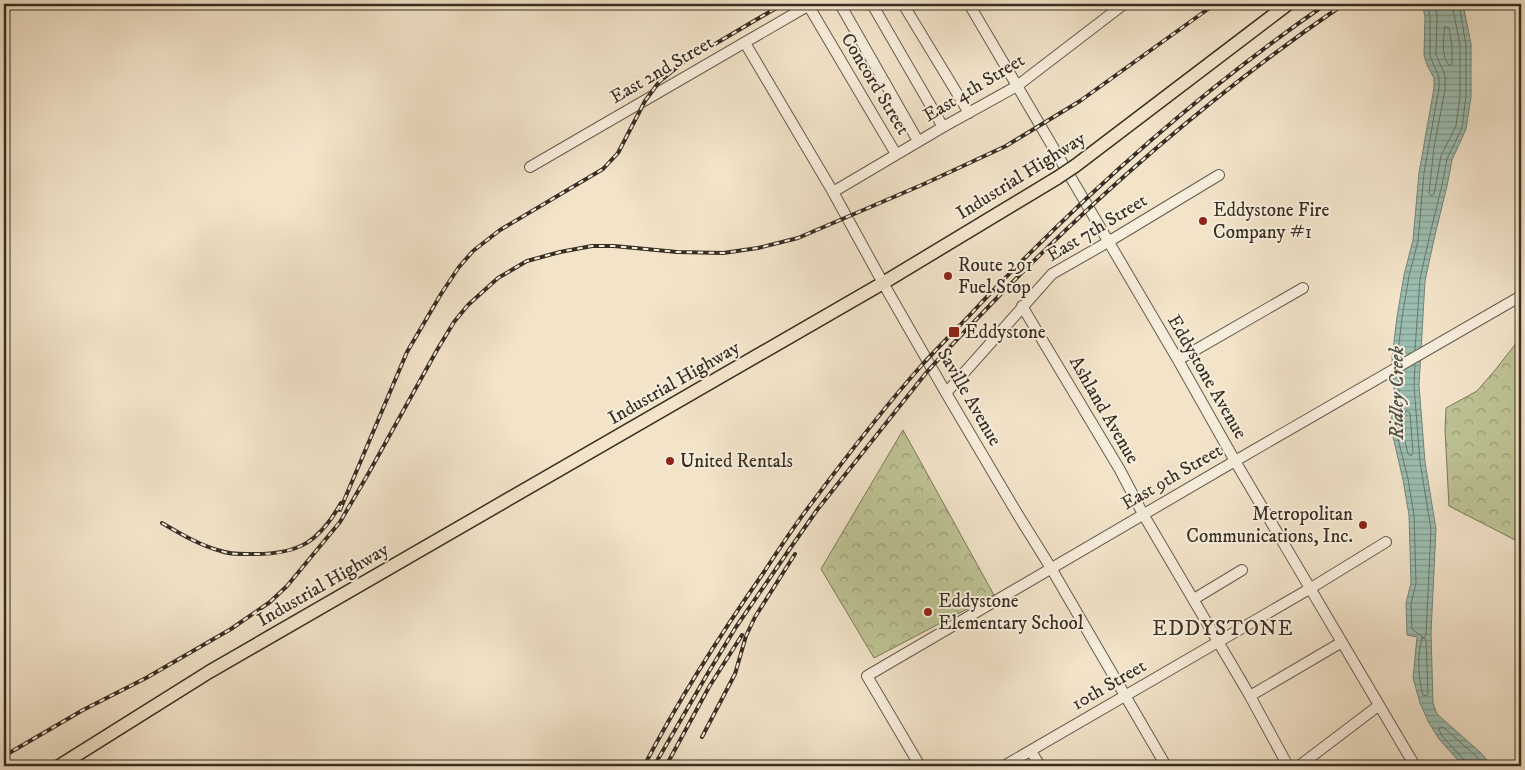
<svg xmlns="http://www.w3.org/2000/svg" width="1525" height="770" font-family="'IM FELL DW Pica',serif">
	<style>
		.forest { fill: url(#forest-crowns); stroke: #7a785c }
		.water { fill: url(#water-rules); stroke: #748479 }
		.lines { fill: none; stroke-linecap: round; stroke-linejoin: round }
		.shore { stroke: #6a766a; stroke-width: 1 }
		.minor-casing { stroke: #665b4c; stroke-width: 12 }
		.major-casing { stroke: #372e23; stroke-width: 15 }
		.minor { stroke: #f7eddc; stroke-width: 10 }
		.major { stroke: #f2e3c9; stroke-width: 12 }
		.rail-casing { stroke: #372e23; stroke-width: 4 }
		.rail { stroke: #f7eddc; stroke-width: 2; stroke-dasharray: 5.5; stroke-linecap: butt }
		.major-bridge-casing { stroke: #372e23; stroke-width: 15; stroke-linecap: butt }
		.major-bridge { stroke: #f2e3c9; stroke-width: 12 }
		.poi-dot { fill: #8f2418; stroke: #f7eddc; stroke-width: 2 }
		.labels { text-anchor: middle; dominant-baseline: central; stroke-width: 4; stroke-linejoin: round; paint-order: stroke }
		.street-label { font-size: 19px; fill: #372e23; stroke: #f7eddc }
		.poi-label { font-size: 19px; fill: #372e23; stroke: #f7eddc; text-anchor: start }
		.water-label { font-size: 20px; font-style: italic; fill: #505247; stroke: #f7eddc }
		.quarter-label { font-size: 21px; letter-spacing: 1px; fill: #372e23; stroke: #f7eddc }
	</style>
	<defs>
		<pattern id="forest-crowns" width="20" height="18" patternUnits="userSpaceOnUse" patternTransform="scale(1.25)"><rect width="20" height="18" fill="#bec394"/><path d="M2 6a3 3 0 1 1 6 0M12 15a3 3 0 1 1 6 0" fill="none" stroke="#9b9f78"/></pattern>
		<pattern id="water-rules" width="6" height="5" patternUnits="userSpaceOnUse" patternTransform="scale(1.25)"><rect width="6" height="5" fill="#9cbeb2"/><path d="M0 2.5h6" fill="none" stroke="#809b90"/></pattern>
	</defs>
	<rect width="100%" height="100%" fill="#f2e3c9"/>
	<filter id="stains"><feTurbulence type="fractalNoise" baseFrequency=".004" numOctaves="4"/><feColorMatrix values="0 0 0 0 .2 0 0 0 0 .09 0 0 0 0 .02 0 0 0 .5 -.17"/></filter>
	<radialGradient id="worn" r=".72"><stop offset=".6" stop-color="#630" stop-opacity="0"/><stop offset="1" stop-color="#630" stop-opacity=".3"/></radialGradient>
	<!-- forest -->
	<path class="forest" d="M 1521,337 L 1521,543 L 1449,506 L 1445,430 L 1446,408 L 1477,391 L 1496,369 Z
		M 903,430 L 994,595 L 874,658 L 821,569 Z"/>
	<!-- water -->
	<path class="water" d="M 1422,4 L 1463,4 L 1471,44 L 1471,97 L 1466,129 L 1452,160 L 1447,186 L 1435,235 L 1425,281 L 1419,385 L 1425,462 L 1436,529 L 1431,633 L 1433,703 L 1437,714 L 1481,753 L 1492,766 L 1463,766 L 1439,739 L 1428,721 L 1420,703 L 1413,678 L 1417,637 L 1407,635 L 1406,603 L 1411,583 L 1409,515 L 1403,480 L 1392,432 L 1395,431 L 1390,423 L 1395,406 L 1392,358 L 1397,317 L 1404,275 L 1413,240 L 1419,173 L 1434,88 L 1434,78 L 1428,67 L 1424,56 L 1425,16 Z"/>
	<g class="lines">
		<!-- shore -->
		<path class="shore" d="M 1434,4 L 1437,15 L 1436,55 L 1445,75 L 1445,90 L 1434,147 L 1429,193 L 1431,196 L 1434,194 L 1436,184 L 1441,156 L 1456,126 L 1460,96 L 1460,45 L 1452,4
			M 1445,27 L 1449,28 L 1452,46 L 1452,63 L 1450,66 C 1441,58 1443,39 1445,27 Z
			M 1415,350 L 1420,279 L 1430,234 L 1442,185 L 1447,159 L 1462,128 L 1466,96 L 1466,45 L 1459,4
			M 1397,360 L 1402,318 L 1409,276 L 1418,241 L 1424,173 L 1439,88 L 1439,77 L 1430,56 L 1430,16 L 1427,4
			M 1398,374 L 1400,406 L 1396,422 L 1399,429 L 1398,439 L 1408,479 L 1414,515 L 1416,583 L 1411,604 L 1412,629 L 1424,638 L 1426,635 L 1431,529 L 1420,462 L 1414,386 L 1415,365
			M 1407,411 L 1410,413 L 1413,453 L 1411,456 L 1408,454 L 1404,437 L 1405,428 L 1403,421 L 1405,412 Z
			M 1422,638 L 1425,638 L 1426,640 L 1428,694 L 1426,696 L 1423,695 C 1418,677 1417,657 1422,638 Z
			M 1466,766 L 1465,761 L 1443,737 L 1439,730 L 1440,727 L 1443,727 L 1477,757 L 1485,766"/>
		<!-- minor casing -->
		<g class="minor-casing">
			<path id="minor" d="M 840,4 L 918,141
				M 872,4 L 943,127
				M 903,4 L 969,113
				M 969,4 L 1178,360 L 1235,461 L 1415,766
				M 808,5 L 896,154
				M 745,43 L 833,192 L 883,283 L 946,393 L 1018,515 L 1051,568 L 1166,766
				M 530,167 L 811,4
				M 833,192 L 943,127 L 1017,86 L 1124,4
				M 1022,306 L 1120,470 L 1143,514 L 1250,696 L 1288,766
				M 1178,360 L 1303,288
				M 946,393 L 1052,274 L 1108,242 L 1219,175
				M 1194,599 L 1242,570
				M 1250,696 L 1342,642
				M 1031,751 L 1040,766
				M 920,766 L 867,676 L 1235,461 L 1521,296
				M 1004,766 L 1311,588 L 1386,542
				M 1299,766 L 1378,706"/>
		</g>
		<!-- major casing -->
		<g class="major-casing">
			<path id="major" d="M 1075,166 L 1288,4
				M 59,766 L 209,672 L 883,283 L 1057,178"/>
		</g>
		<!-- minor -->
		<use href="#minor" class="minor"/>
		<!-- major -->
		<use href="#major" class="major"/>
		<!-- rail casing -->
		<g class="rail-casing">
			<path id="rail" d="M 340,510 L 407,352 L 441,294 L 459,267 L 473,251 L 500,230 L 603,169 L 618,153 L 645,101 L 659,82 L 681,64 L 783,4
				M 162,523 C 181,534 199,545 221,551 C 232,555 243,554 255,554 C 299,554 319,542 341,503
				M 702,737 L 735,674 L 746,636 L 755,617 L 795,554
				M 4,756 L 83,710 L 146,678 L 231,629 L 270,602 L 287,586 L 340,522 L 367,476 L 437,350 L 454,322 L 468,305 L 498,278 L 527,261 L 560,252 L 592,246 L 614,246 L 677,252 L 723,253 L 758,248 L 798,238 L 924,184 L 1006,146 L 1080,101 L 1215,4
				M 644,766 C 679,699 720,635 764,572 C 779,549 794,526 811,504 C 846,457 882,410 921,366 C 941,344 962,324 982,302 C 1087,192 1201,90 1326,4
				M 654,766 L 708,673 L 736,627 L 789,550 L 817,510 L 926,373 C 948,348 972,324 996,299 C 1102,190 1218,90 1344,4
				M 666,766 L 709,687 L 742,635"/>
		</g>
		<!-- rail -->
		<use href="#rail" class="rail"/>
		<!-- major-bridge casing -->
		<g class="major-bridge-casing">
			<path id="major-bridge" d="M 1057,178 L 1075,166"/>
		</g>
		<!-- major-bridge -->
		<use href="#major-bridge" class="major-bridge"/>
	</g>
	<!-- markers -->
	<g class="poi-dot">
		<circle cx="1203" cy="221" r="5"/>
		<circle cx="948" cy="276" r="5"/>
		<rect x="948" y="326" width="12" height="12" rx="2.5"/>
		<circle cx="670" cy="461" r="5"/>
		<circle cx="1363" cy="525" r="5"/>
		<circle cx="928" cy="612" r="5"/>
	</g>
	<g class="labels">
		<!-- street labels -->
		<g class="street-label">
			<text transform="translate(662 70) rotate(-30)">East 2nd Street</text>
			<text transform="translate(875 84) rotate(59)">Concord Street</text>
			<text transform="translate(974 88) rotate(-31)">East 4th Street</text>
			<text transform="translate(1021 176) rotate(-32)">Industrial Highway</text>
			<text transform="translate(1097 228) rotate(-31)">East 7th Street</text>
			<text transform="translate(1207 377) rotate(60)">Eddystone Avenue</text>
			<text transform="translate(674 383) rotate(-30)">Industrial Highway</text>
			<text transform="translate(969 397) rotate(60)">Saville Avenue</text>
			<text transform="translate(1104 410) rotate(60)">Ashland Avenue</text>
			<text transform="translate(1172 477) rotate(-30)">East 9th Street</text>
			<text transform="translate(323 585) rotate(-30)">Industrial Highway</text>
			<text transform="translate(1109 685) rotate(-30)">10th Street</text>
		</g>
		<!-- poi labels -->
		<g class="poi-label">
			<text x="1213" y="210">Eddystone Fire<tspan x="1213" dy="22">Company #1</tspan></text>
			<text x="958" y="265">Route 291<tspan x="958" dy="22">Fuel Stop</tspan></text>
			<text x="965" y="332">Eddystone</text>
			<text x="680" y="461">United Rentals</text>
			<text x="1353" y="514" text-anchor="end">Metropolitan<tspan x="1353" dy="22">Communications, Inc.</tspan></text>
			<text x="938" y="601">Eddystone<tspan x="938" dy="22">Elementary School</tspan></text>
		</g>
		<!-- water labels -->
		<g class="water-label">
			<text transform="translate(1397 393) rotate(-90)">Ridley Creek</text>
		</g>
		<!-- quarter labels -->
		<g class="quarter-label">
			<text x="1223" y="629">EDDYSTONE</text>
		</g>
	</g>
	<!-- margin -->
	<rect width="1525" height="770" fill="none" stroke="#f2e3c9" stroke-width="20"/>
	<rect x="5" y="5" width="1515" height="760" fill="none" stroke="#372e23" stroke-width="2.5"/>
	<rect x="10" y="10" width="1505" height="750" fill="none" stroke="#372e23"/>
	<rect width="100%" height="100%" filter="url(#stains)"/>
	<rect width="100%" height="100%" fill="url(#worn)"/>
</svg>
